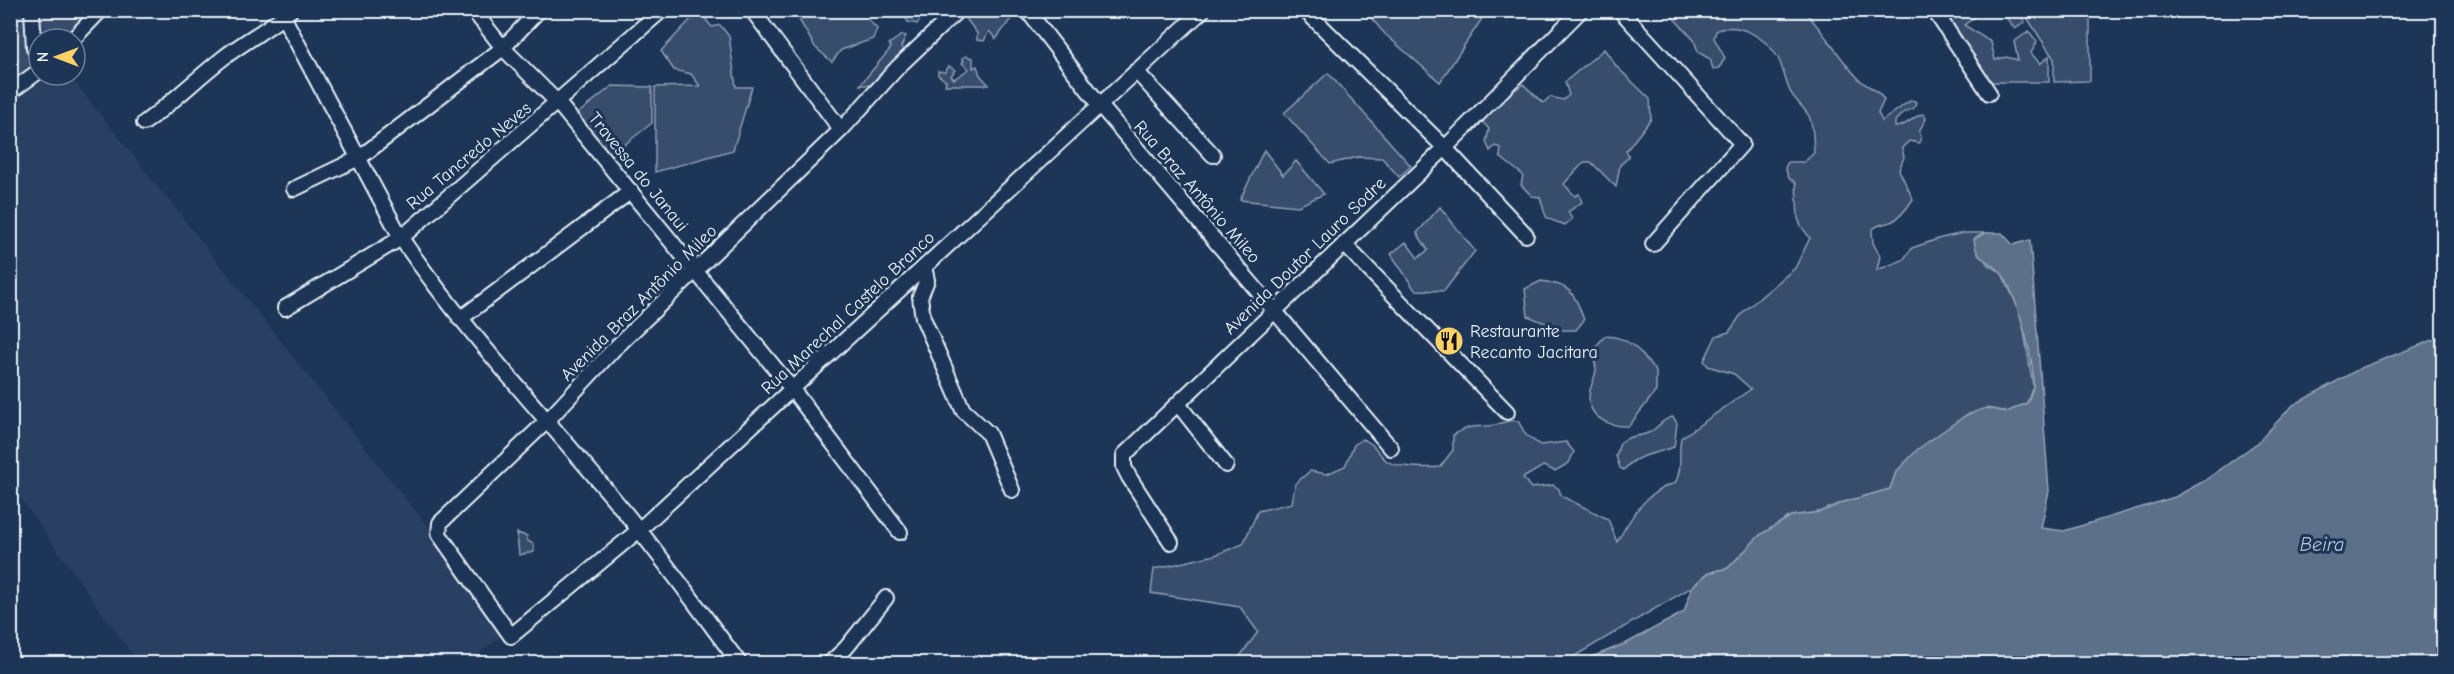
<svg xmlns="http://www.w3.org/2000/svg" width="2454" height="674" font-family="'Comic Neue',sans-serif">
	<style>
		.built { fill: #2a4162 }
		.green { fill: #374d6c; stroke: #909fb2; stroke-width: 1.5 }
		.water { fill: #5d7089; stroke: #95a4b5; stroke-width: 1.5 }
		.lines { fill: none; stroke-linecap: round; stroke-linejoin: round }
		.minor-casing { stroke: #e8f1f8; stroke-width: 18 }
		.minor { stroke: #1d3557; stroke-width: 14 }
		.labels { text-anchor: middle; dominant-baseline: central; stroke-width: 6; stroke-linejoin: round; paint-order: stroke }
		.street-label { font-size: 18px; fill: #e8f1f8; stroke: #1d3557 }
		.poi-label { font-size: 18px; fill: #e8f1f8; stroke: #1d3557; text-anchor: start }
		.water-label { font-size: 20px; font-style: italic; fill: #b7c4d1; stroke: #1d3557 }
	</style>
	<rect width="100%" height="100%" fill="#1d3557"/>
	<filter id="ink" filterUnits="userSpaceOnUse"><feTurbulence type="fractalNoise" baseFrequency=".0167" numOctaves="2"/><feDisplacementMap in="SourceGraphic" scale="12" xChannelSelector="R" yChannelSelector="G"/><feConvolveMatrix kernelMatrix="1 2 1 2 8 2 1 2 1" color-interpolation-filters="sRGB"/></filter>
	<g filter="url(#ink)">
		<!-- built -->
		<path class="built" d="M 41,75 L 69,75 L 436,537 L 503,635 L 466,663 L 138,663 L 11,485 L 10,97 Z"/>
		<!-- green -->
		<path class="green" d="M 970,10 C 981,10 987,17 999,16 L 1006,11 L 1014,11 L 1014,15 L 996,39 L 989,31 L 984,41 L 977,40 L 977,33 L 964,16 Z
			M 2029,10 L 2090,11 L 2090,81 L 2054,82 L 2054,59 L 2024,13 Z
			M 11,11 L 99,11 L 75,39 L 39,39 L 39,75 L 11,96 Z
			M 693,11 L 718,12 L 706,20 L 712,27 L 720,25 L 729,36 L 736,87 L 752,87 L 733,150 L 655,172 L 655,87 L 700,86 L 691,74 L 674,70 L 661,51 L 693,17 Z
			M 794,11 L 868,11 L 868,19 L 877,29 L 873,39 L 841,50 L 832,62 L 815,47 Z
			M 906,11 L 918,11 L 921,19 L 917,24 L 908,22 L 903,13 Z
			M 1365,11 L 1487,11 L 1440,82 L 1385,34 Z
			M 1667,11 L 1804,11 C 1825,32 1839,59 1860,80 C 1869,89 1876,87 1884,100 L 1878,113 L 1882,121 L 1907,103 L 1912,100 L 1916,102 L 1914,108 L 1903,113 L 1895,121 L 1895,127 C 1907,127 1913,115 1924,114 L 1926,119 L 1919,131 L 1921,137 L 1919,143 L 1909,141 L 1902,148 L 1904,157 L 1899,170 L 1913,199 C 1908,207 1900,218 1891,222 C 1883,225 1879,223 1872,230 L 1873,243 L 1880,256 L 1877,270 L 1903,260 L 1912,248 L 1941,238 L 1963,233 L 1985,233 L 1974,239 L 1987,264 L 2001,272 L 2021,313 L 2033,386 L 2027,403 L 2007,412 L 1986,408 L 1896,472 L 1890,489 L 1844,502 L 1820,512 L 1791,516 L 1760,535 L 1728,568 L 1708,573 L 1692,587 L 1563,663 L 1235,663 L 1258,632 L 1240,607 L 1151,593 L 1154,569 L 1215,555 L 1243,544 L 1258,511 L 1292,503 L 1295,484 L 1310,471 L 1327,474 L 1345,466 L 1354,445 L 1362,439 C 1375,443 1377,453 1387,461 C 1397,468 1428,468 1440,467 L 1453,450 L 1453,435 C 1476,422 1474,429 1495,425 C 1504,423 1507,419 1518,421 L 1526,435 L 1540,445 L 1566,442 L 1574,452 L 1569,463 L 1555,471 L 1543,466 L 1523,478 L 1531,488 L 1553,485 L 1559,489 L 1561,496 L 1608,519 L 1617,542 C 1631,517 1646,491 1675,483 C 1683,470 1678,453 1681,438 L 1751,389 L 1734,374 L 1708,366 L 1704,361 L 1716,336 L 1729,332 L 1743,312 L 1795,268 L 1810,238 L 1801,226 L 1798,218 L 1796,183 L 1789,178 L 1785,168 L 1788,162 L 1804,162 L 1814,153 C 1813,141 1814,127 1809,116 C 1803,106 1793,99 1789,89 C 1785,79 1783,68 1778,58 C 1767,38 1737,20 1716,31 L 1714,38 L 1725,58 L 1719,68 L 1713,69 L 1710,59 L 1698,52 L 1694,40 Z
			M 1939,11 L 1983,11 L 1964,25 L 1991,42 L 1995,60 L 2006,57 L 2018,60 L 2014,42 L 2029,31 L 2037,42 L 2031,53 L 2040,64 L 2049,56 L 2049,82 L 1987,82 Z
			M 2001,11 L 2017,11 L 2025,22 L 2015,29 Z
			M 902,35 L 906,36 L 901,47 L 905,52 L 901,60 L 871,85 L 860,85 L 891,48 L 889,44 Z
			M 1604,49 L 1617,67 L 1650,99 L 1651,119 L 1626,151 L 1629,157 L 1620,165 L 1616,187 L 1591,162 L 1584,162 L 1564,184 L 1575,196 L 1579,194 L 1582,202 L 1568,212 L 1572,219 L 1565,225 C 1541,216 1548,222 1540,197 L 1532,196 L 1521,185 L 1523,175 L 1500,157 L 1501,148 L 1495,146 L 1490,151 L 1486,142 L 1489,129 L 1481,120 L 1499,102 L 1523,84 L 1543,103 L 1550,97 L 1563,100 L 1569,95 L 1565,82 Z
			M 966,56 L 973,58 L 973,68 L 977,66 L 980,75 L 989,85 L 945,85 L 946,81 L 938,75 L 938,71 L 945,72 L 949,66 L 955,70 L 951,76 L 954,79 L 969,69 L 962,63 L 964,61 L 962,58 Z
			M 1328,73 L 1411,166 L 1399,177 L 1382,158 L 1358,157 L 1330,164 L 1284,113 Z
			M 612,86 L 652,87 L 652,123 L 610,156 L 577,114 Z
			M 1264,150 L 1283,175 L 1296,161 L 1324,194 L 1298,206 L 1240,200 Z
			M 1440,207 L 1475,251 L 1444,291 L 1415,290 L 1391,254 L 1406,242 L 1418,258 L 1428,250 L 1417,233 Z
			M 1541,281 C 1572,285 1574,293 1584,320 L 1576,330 L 1562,330 L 1528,316 L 1525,289 Z
			M 1605,336 C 1630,336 1642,353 1656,372 L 1656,391 L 1629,426 C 1611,427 1589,419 1589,397 C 1589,388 1595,379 1596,370 C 1596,364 1593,357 1592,351 Z
			M 1673,417 L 1677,423 L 1674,447 C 1656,454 1636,454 1624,470 L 1620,468 L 1616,456 L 1620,443 C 1631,434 1636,438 1648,433 C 1658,429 1662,418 1673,417 Z
			M 517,533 L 527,536 L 527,540 L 534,545 L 534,552 L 519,555 Z"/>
		<!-- water -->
		<path class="water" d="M 1985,233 L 2002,233 L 2013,245 L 2030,240 L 2049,491 L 2041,528 L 2064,531 L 2175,497 L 2204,481 L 2257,443 L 2293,405 L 2361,368 L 2443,336 L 2443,663 L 1576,663 L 1627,643 L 1684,612 L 1692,587 L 1708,573 L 1728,568 L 1760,535 L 1791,516 L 1820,512 L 1844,502 L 1890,489 L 1896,472 L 1918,449 L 1966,415 L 1986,408 L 2007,412 L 2027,403 C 2029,398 2033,391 2033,385 C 2035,362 2016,292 2001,273 C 1989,258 1976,263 1974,239 Z"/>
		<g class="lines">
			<!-- minor casing -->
			<g class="minor-casing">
				<path id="minor" d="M 32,10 L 34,48 L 39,57
					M 473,10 L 503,48 L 558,103 L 792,389 L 900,532
					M 752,10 L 841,130
					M 958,10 L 898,67 L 841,130 L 613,350 L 548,420 L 440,523 L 439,534 L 511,636 L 639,530 L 1203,10
					M 1027,10 L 1099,104 L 1391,448
					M 1305,10 L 1445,148 L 1526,235
					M 1620,10 L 1742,144 L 1653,244
					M 1934,10 L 1989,93
					M 284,18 L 401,238 C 464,330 541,412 613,498 C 658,551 698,608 740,664
					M 73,39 L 101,10
					M 1136,71 L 1213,155
					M 10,92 L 39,71
					M 144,123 C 172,103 196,79 223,58 C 245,41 270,28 291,10
					M 294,189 L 359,158 L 503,48 L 539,10
					M 1344,244 L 1507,412
					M 924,267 L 927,280 L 920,297 L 923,318 L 963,410 L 988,433 L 1012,490
					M 285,308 L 401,238 L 662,10
					M 460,319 L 631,191
					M 1178,404 L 1226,465
					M 1171,542 L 1129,477 L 1124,467 L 1124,455 L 1445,148 L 1581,10
					M 829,664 L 846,648 L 886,598"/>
			</g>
			<!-- minor -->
			<use href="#minor" class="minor"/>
		</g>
	</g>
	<!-- icons -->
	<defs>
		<g id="restaurant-disc" transform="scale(1.5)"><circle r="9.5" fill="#ffd166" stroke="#1d3557"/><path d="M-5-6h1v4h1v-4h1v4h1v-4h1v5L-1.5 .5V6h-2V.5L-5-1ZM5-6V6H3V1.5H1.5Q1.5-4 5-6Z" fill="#111"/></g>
	</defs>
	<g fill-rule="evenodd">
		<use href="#restaurant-disc" x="1449" y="341"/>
	</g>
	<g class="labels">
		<!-- street labels -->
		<g class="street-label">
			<text transform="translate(469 156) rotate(-40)">Rua Tancredo Neves</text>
			<text transform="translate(638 172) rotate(51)">Travessa do Janaui</text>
			<text transform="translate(1197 192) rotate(49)">Rua Braz Antônio Mileo</text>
			<text transform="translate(1305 256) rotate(-44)">Avenida Doutor Lauro Sodre</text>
			<text transform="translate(639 303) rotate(-45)">Avenida Braz Antônio Mileo</text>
			<text transform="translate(848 313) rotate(-43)">Rua Marechal Castelo Branco</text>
		</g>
		<!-- poi labels -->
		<g class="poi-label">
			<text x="1470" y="331">Restaurante<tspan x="1470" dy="21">Recanto Jacitara</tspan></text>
		</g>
		<!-- water labels -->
		<g class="water-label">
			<text x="2322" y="544">Beira</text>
		</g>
	</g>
	<!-- margin -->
	<rect width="2454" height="674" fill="none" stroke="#1d3557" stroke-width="36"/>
	<rect x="18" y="18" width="2418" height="638" fill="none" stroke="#e8f1f8" stroke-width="2" filter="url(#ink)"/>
	<!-- north arrow -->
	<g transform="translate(57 57) rotate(270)"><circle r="28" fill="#1d3557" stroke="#6e8097" stroke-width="1.5"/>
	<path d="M0-4.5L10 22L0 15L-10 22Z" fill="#ffd166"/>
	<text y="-9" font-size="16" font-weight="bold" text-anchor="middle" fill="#e8f1f8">N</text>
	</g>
</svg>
